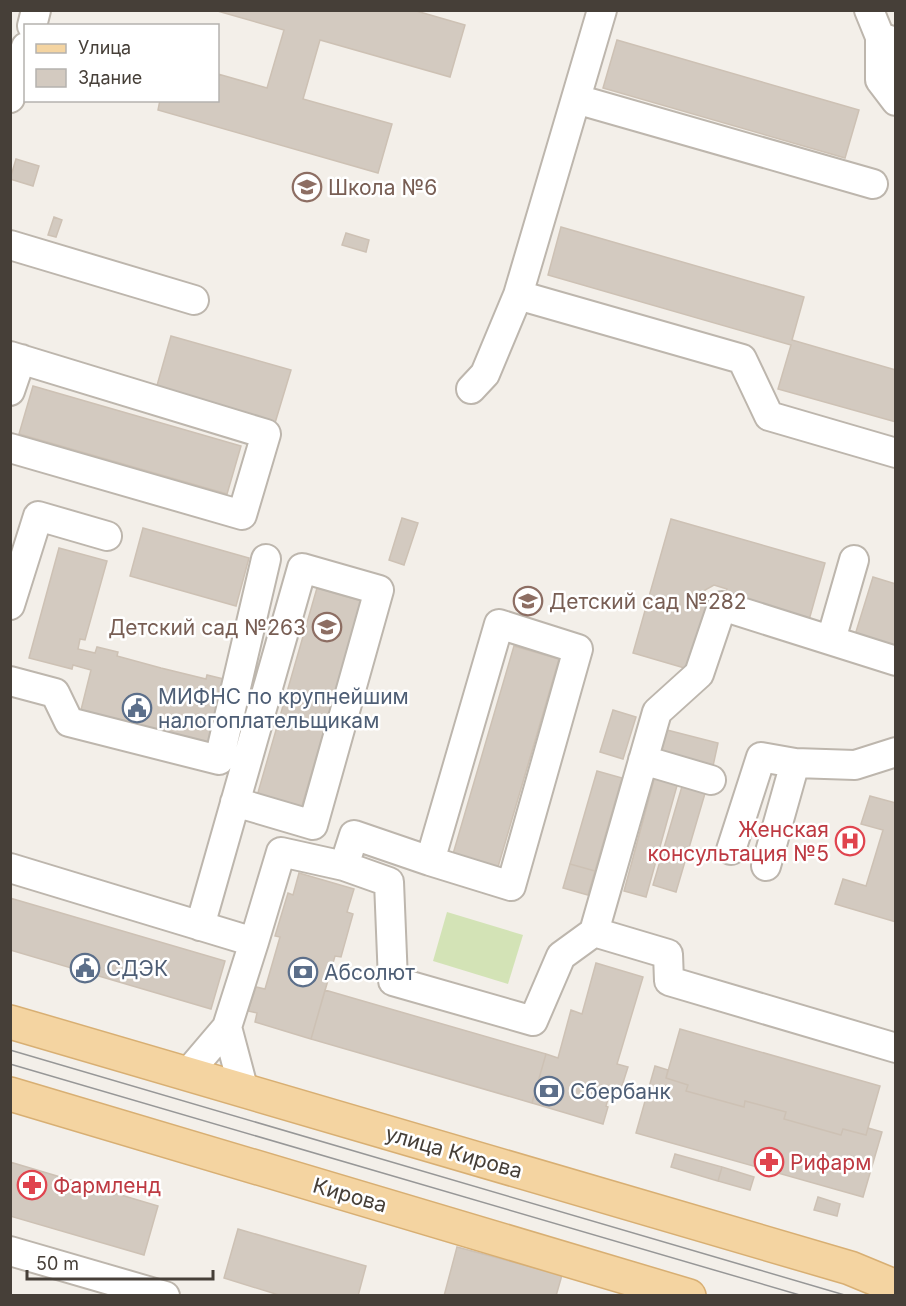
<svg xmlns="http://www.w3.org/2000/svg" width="906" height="1306" font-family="Inter,sans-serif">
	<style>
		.green { fill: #d3e3b6 }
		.building { fill: #d3cac0; stroke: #cdc1b4; stroke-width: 1.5 }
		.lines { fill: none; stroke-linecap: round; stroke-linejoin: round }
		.minor-casing { stroke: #bdb6ad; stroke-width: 32 }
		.major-casing { stroke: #d8af73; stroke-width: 36 }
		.minor { stroke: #fff; stroke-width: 28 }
		.major { stroke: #f4d4a1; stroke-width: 33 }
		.tram { stroke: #979797; stroke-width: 1.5 }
		.labels { text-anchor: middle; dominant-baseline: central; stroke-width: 5; stroke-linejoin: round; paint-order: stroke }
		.education-label { font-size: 21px; fill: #785e54; stroke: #fff; text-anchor: start }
		.service-label { font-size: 21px; fill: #4e5e75; stroke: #fff; text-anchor: start }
		.health-label { font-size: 21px; fill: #be3a42; stroke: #fff; text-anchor: start }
		.street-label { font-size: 21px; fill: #463f38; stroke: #fff }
	</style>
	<rect width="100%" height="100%" fill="#f3efe9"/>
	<!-- green -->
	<path class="green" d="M 447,912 L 523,935 L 508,984 L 433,961 Z"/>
	<!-- building -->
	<path class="building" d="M 214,10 L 413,10 L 465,25 L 450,77 L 320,40 L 303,99 L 392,124 L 378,173 L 158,110 L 160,100 L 218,100 L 218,74 L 267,88 L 284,30 Z
		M 617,40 L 859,110 L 845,158 L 603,88 Z
		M 16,159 L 39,166 L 33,186 L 10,179 Z
		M 54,217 L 62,220 L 56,237 L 48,235 Z
		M 561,227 L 804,297 L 792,340 L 896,370 L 896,422 L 778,389 L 791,345 L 548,275 Z
		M 346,233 L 369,240 L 366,252 L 342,245 Z
		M 171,336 L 291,370 L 275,423 L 156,389 Z
		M 33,386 L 241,446 L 227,494 L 19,434 Z
		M 402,518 L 418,523 L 404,565 L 389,560 Z
		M 671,519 L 825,563 L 809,620 L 725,595 L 727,589 L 714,585 L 705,590 L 702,600 L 708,602 L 688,669 L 633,653 Z
		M 143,528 L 249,558 L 236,606 L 130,576 Z
		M 59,548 L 107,561 L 85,640 L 80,639 L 78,649 L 95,653 L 97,647 L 118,652 L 117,656 L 161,668 L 206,679 L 207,675 L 228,680 L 211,747 L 80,714 L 91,670 L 73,665 L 72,669 L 29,658 Z
		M 873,577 L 896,584 L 896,647 L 855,635 Z
		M 317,588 L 362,601 L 301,809 L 257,796 Z
		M 514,646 L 559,659 L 498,867 L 453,854 Z
		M 613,710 L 636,717 L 623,759 L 600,752 Z
		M 667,730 L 718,743 L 713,766 L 661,753 Z
		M 597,771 L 622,778 L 595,871 L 570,864 Z
		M 655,776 L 678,782 L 646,897 L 624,891 Z
		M 683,783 L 706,790 L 676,892 L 653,885 Z
		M 870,796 L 896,803 L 896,922 L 835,904 L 843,879 L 866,886 L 883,830 L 861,824 Z
		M 570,864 L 595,871 L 588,895 L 563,888 Z
		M 299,873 L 354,889 L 347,912 L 353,914 L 341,957 L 335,956 L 311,1039 L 255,1022 L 257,1013 L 248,1011 L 256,987 L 265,989 L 280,937 L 275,936 L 288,893 L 293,895 Z
		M 10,898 L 225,961 L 211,1009 L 10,950 Z
		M 596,963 L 643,977 L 617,1064 L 628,1067 L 620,1092 L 611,1089 L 606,1106 L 608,1107 L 603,1124 L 532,1103 L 546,1054 L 558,1058 L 571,1010 L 582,1014 Z
		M 325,990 L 546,1054 L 532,1103 L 311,1039 Z
		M 680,1029 L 880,1086 L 866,1135 L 843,1129 L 841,1135 L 784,1119 L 786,1112 L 745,1101 L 744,1107 L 686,1091 L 688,1085 L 666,1078 Z
		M 655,1066 L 668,1070 L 666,1078 L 688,1085 L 686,1091 L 744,1107 L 745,1101 L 786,1112 L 784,1119 L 841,1135 L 843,1129 L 866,1135 L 868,1128 L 882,1132 L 863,1197 L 636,1133 Z
		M 675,1154 L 722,1167 L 718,1181 L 671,1167 Z
		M 10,1162 L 158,1206 L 144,1255 L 10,1216 Z
		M 722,1167 L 754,1177 L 750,1190 L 718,1181 Z
		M 818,1197 L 840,1204 L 837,1216 L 814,1210 Z
		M 238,1229 L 366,1266 L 358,1296 L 282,1296 L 224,1278 Z
		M 457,1247 L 562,1275 L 556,1296 L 444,1296 Z"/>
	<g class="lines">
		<!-- minor casing -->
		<g class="minor-casing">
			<path id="minor" d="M 602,10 L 518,295 L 742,359 L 769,416 L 896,453
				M 869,10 L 880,37 L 896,42
				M 32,26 L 36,10
				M 880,37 L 880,80 L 896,101
				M 10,98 L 26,47
				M 576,99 L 873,184
				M 10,245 L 194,300
				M 10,356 L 266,434 L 242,515 L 10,448
				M 471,389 L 485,374 L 518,295
				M 10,391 L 21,359
				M 10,605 L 38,516 L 107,536
				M 831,640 L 854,560
				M 10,681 L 55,693 L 69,722 L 219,760 L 266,559
				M 643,760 L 711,780
				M 731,850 L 761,757 L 795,763 L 855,765 L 896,752
				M 344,866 L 354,835 L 430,861 L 511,886 L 578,649 L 499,624 L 430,861
				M 766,866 L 795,763
				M 10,868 L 254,942
				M 200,926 L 302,568 L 379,590 L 313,825 L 235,802
				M 594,932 L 657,712 L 699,674 L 722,606 L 896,661
				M 227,1027 L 254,942 L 281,852 L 344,866 L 389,882 L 393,981 L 533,1021 L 561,956 L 594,932 L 668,954 L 669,981 L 896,1048
				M 187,1074 L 227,1027 L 244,1091
				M 10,1251 L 165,1296"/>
		</g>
		<!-- major casing -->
		<g class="major-casing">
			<path id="major" d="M 10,1022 L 850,1268 L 896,1287
				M 10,1094 L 689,1296"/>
		</g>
		<!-- minor -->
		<use href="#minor" class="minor"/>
		<!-- major -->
		<use href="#major" class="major"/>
		<!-- tram -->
		<path class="tram" d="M 10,1050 L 848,1296
			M 10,1064 L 803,1296"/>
	</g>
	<!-- icons -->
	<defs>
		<g id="school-ring" transform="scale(1.5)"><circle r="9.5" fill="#fff" stroke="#8d6e63" stroke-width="1.5"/><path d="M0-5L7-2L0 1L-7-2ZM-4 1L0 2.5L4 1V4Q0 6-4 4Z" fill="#8d6e63"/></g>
		<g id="civic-ring" transform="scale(1.5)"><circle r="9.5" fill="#fff" stroke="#5c6f8a" stroke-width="1.5"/><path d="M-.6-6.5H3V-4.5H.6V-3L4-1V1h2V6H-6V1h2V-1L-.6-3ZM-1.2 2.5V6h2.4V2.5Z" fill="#5c6f8a"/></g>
		<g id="hospital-ring" transform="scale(1.5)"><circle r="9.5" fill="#fff" stroke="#e0444e" stroke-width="1.5"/><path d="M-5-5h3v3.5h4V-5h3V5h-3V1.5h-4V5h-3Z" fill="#e0444e"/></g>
		<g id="bank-ring" transform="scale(1.5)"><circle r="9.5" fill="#fff" stroke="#5c6f8a" stroke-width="1.5"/><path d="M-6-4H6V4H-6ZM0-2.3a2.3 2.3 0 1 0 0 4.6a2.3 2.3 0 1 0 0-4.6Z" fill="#5c6f8a"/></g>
		<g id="pharmacy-ring" transform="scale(1.5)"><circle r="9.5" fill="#fff" stroke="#e0444e" stroke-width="1.5"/><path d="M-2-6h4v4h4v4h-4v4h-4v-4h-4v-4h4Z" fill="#e0444e"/></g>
	</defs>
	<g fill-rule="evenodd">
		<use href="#school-ring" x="307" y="187"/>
		<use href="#school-ring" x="528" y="601"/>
		<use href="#school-ring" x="327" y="627"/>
		<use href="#civic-ring" x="137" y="708"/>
		<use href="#hospital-ring" x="850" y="841"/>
		<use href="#civic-ring" x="85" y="968"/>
		<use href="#bank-ring" x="303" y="972"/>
		<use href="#bank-ring" x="549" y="1091"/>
		<use href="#pharmacy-ring" x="769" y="1162"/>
		<use href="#pharmacy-ring" x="32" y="1185"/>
	</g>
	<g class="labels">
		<!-- education labels -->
		<g class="education-label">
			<text x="328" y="187">Школа №6</text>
			<text x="549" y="601">Детский сад №282</text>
			<text x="306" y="627" text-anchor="end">Детский сад №263</text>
		</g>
		<!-- service labels -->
		<g class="service-label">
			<text x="158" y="696">МИФНС по крупнейшим<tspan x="158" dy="24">налогоплательщикам</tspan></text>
			<text x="106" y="968">СДЭК</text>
			<text x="324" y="972">Абсолют</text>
			<text x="570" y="1091">Сбербанк</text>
		</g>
		<!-- health labels -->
		<g class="health-label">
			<text x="829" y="829" text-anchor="end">Женская<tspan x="829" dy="24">консультация №5</tspan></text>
			<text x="790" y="1162">Рифарм</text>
			<text x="53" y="1185">Фармленд</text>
		</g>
		<!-- street labels -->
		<g class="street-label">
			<text transform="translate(454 1152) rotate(16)">улица Кирова</text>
			<text transform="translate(350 1195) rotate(16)">Кирова</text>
		</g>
	</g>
	<!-- border -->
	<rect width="906" height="1306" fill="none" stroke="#463f38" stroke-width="24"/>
	<!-- legend -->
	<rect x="24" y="24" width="195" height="78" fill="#ffffff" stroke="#b5b2af" stroke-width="1.5"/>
	<rect x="36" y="44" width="30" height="9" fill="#f4d4a1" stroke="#b5b2af" stroke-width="1.5"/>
	<text x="78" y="54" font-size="18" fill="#463f38">Улица</text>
	<rect x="36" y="69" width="30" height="18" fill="#d3cac0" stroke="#b5b2af" stroke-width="1.5"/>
	<text x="78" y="84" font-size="18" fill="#463f38">Здание</text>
	<!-- scale -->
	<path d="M27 1270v9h186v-9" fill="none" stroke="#463f38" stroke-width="3"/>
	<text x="36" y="1270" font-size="18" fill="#463f38" stroke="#ffffff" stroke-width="4.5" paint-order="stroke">50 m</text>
</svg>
